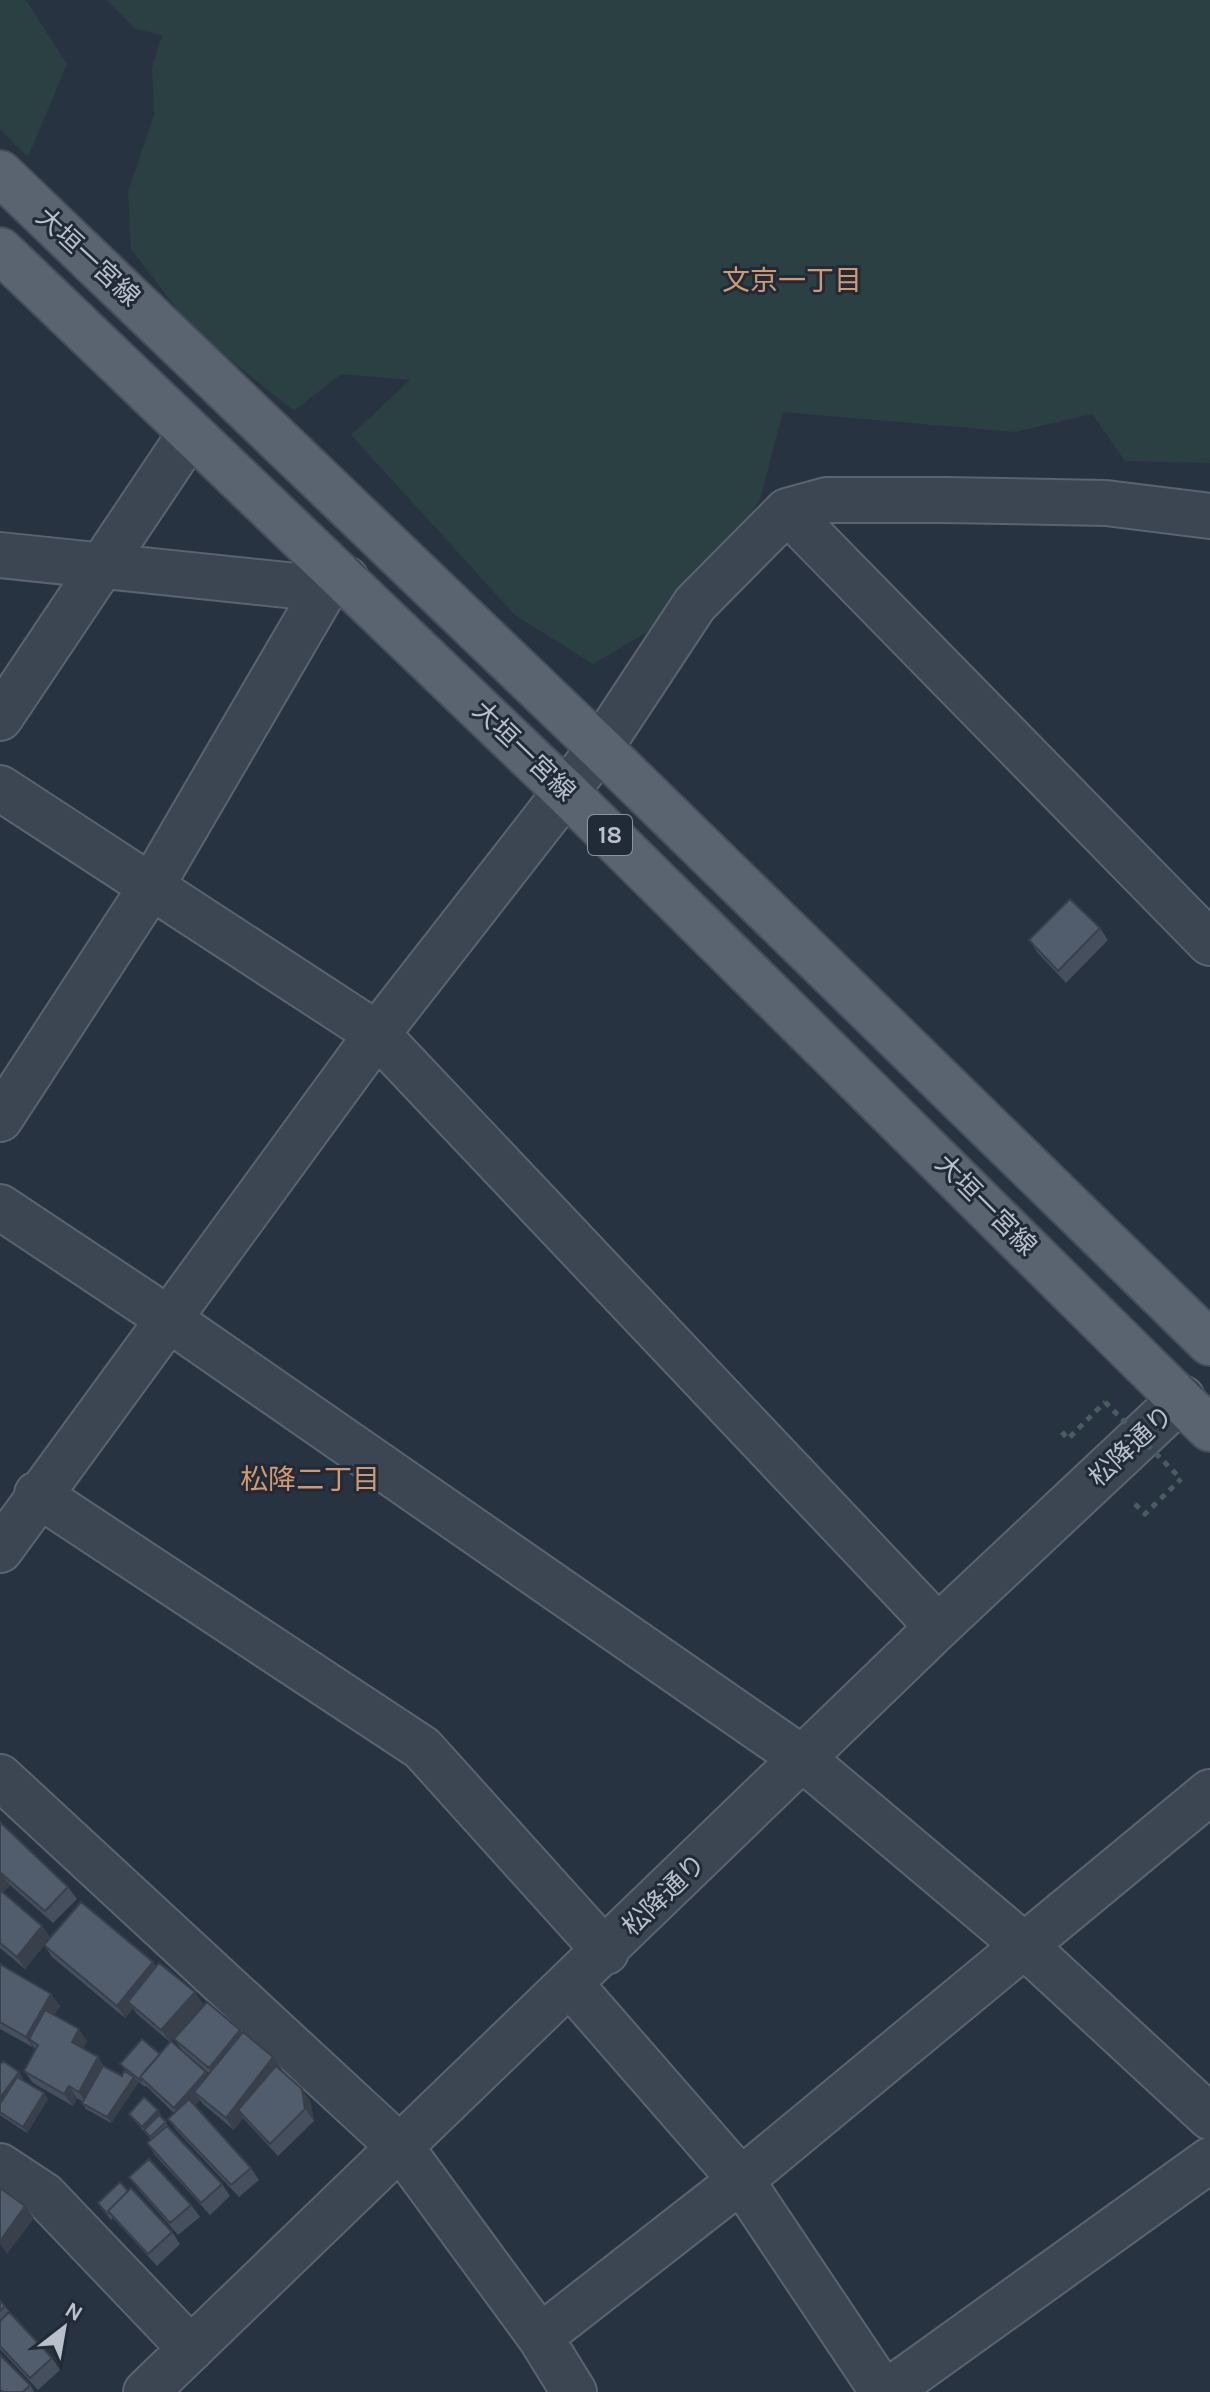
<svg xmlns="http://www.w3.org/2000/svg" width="1210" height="2392" font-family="Karla,'Noto Sans JP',sans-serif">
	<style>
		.green { fill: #2a4043 }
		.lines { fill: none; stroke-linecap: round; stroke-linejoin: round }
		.minor-casing { stroke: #5a636f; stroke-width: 48 }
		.major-casing { stroke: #464e5b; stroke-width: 48 }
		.path { stroke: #485d60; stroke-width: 5; stroke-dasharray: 6 6; stroke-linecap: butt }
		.minor { stroke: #3c4552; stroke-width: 44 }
		.major { stroke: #5a6471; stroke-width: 44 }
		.path-bridge { stroke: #485d60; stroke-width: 5; stroke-dasharray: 6 6; stroke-linecap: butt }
		.wall { fill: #464f5e }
		.shaded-wall { fill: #39404c }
		.building { fill: #515c6d; stroke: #39404c; stroke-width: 2 }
		.labels { text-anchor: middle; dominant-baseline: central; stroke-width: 6; stroke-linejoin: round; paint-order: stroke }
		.shield { fill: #212a37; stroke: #8b939f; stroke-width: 2 }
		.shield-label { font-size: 24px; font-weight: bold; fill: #b9c0cc }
		.street-label { font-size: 26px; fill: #b9c0cc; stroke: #212a37 }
		.neighbourhood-label { font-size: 28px; fill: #d3986d; stroke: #212a37 }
	</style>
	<rect width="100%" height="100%" fill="#283342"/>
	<!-- green -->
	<path class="green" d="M 0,0 L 26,0 L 67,64 L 28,157 L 0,129 Z
		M 107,0 L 1210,0 L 1210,463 L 1125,461 L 1092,414 L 1015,432 L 783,412 L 760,499 L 695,604 L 593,664 L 515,615 L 351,435 L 410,380 L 341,374 L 294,411 L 193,330 L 131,249 L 128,192 L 154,115 L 152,68 L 162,35 L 135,29 Z"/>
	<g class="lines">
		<!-- minor casing -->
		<g class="minor-casing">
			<path id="minor" d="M 787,511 L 1210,943
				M 0,555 L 325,589 L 346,579
				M 0,718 L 190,434
				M 0,788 L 377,1034 L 600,748 L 695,604 L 787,511 L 827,500 L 945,500 L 1106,503 L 1210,516
				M 0,1119 L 151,887 L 325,589
				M 0,1207 L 167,1318 L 803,1759 L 1026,1947 L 1210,2117
				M 37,1494 L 422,1748 L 606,1952
				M 0,1550 L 377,1034 L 938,1627
				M 0,1777 L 402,2149 L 540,2337 L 574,2392
				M 571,1985 L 741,2180 L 883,2392
				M 0,2166 L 44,2195 L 191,2349
				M 540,2337 L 741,2180 L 1210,1792
				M 146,2392 L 938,1627 L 1182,1398
				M 887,2392 L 1210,2160"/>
		</g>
		<!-- major casing -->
		<g class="major-casing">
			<path id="major" d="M 0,173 L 600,748 L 1210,1343
				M 0,250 L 566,792 L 1210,1429"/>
		</g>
		<!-- path -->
		<path class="path" d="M 1062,1432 L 1068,1439 L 1105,1402
			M 1135,1504 L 1145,1514 L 1181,1479"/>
		<!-- minor -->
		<use href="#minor" class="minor"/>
		<!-- major -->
		<use href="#major" class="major"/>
		<!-- path-bridge -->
		<path class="path-bridge" d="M 1105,1402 L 1181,1479"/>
	</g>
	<!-- wall -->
	<path class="wall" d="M 1100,928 L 1108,940 L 1066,983 L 1037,952 L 1029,940 Z
		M 0,1822 L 68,1887 L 77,1899 L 53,1923 L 10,1885 L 3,1892 L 42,1926 L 50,1938 L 157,1966 L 203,2004 L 170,2042 L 137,2014 L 133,2008 L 125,2018 L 52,1957 L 44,1945 L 25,1969 L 0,1948 Z
		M 0,1964 L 51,1994 L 60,2006 L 54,2015 L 87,2041 L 83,2048 L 98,2057 L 104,2067 L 122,2076 L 129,2074 L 120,2064 L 160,2054 L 208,2075 L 209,2073 L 183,2051 L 174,2039 L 240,2030 L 282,2069 L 281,2070 L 310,2101 L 314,2121 L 278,2156 L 243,2118 L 234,2130 L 203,2104 L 200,2100 L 195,2106 L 251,2168 L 259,2180 L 239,2197 L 177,2131 L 168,2119 L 174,2113 L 146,2086 L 145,2087 L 135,2079 L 138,2083 L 111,2123 L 86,2109 L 82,2103 L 83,2102 L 77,2098 L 73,2106 L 33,2083 L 24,2071 L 36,2049 L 0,2029 Z
		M 0,2065 L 23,2078 L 22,2080 L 48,2099 L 27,2133 L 0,2115 Z
		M 158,2110 L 162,2116 L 161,2117 L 170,2128 L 222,2184 L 230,2196 L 210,2215 L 155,2155 L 147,2143 L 151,2140 L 129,2114 Z
		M 129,2177 L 191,2205 L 200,2217 L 178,2235 L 138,2189 Z
		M 128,2191 L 172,2232 L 180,2244 L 157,2266 L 113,2218 L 111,2220 L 98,2203 Z
		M 0,2301 L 52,2358 L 60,2370 L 38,2390 L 0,2349 Z
		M 0,2355 L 30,2385 L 34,2391 L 33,2392 L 2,2392 L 0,2390 Z"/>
	<!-- shaded-wall -->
	<path class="shaded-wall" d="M 1,1873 L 10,1885 L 0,1896 L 0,1874 Z
		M 42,1926 L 50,1938 L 25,1969 L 17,1957 Z
		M 153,1962 L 162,1974 L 128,2002 L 133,2008 L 125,2018 L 117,2006 Z
		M 195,1992 L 203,2004 L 170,2042 L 161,2030 Z
		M 51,1994 L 60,2006 L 37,2044 L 29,2039 L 35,2048 L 34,2049 L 26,2037 Z
		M 79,2029 L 87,2041 L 81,2054 L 72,2042 Z
		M 240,2030 L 248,2042 L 217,2080 L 209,2068 Z
		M 98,2057 L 106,2069 L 87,2104 L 79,2092 Z
		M 273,2057 L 282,2069 L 244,2117 L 238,2110 L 243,2118 L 234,2130 L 226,2118 Z
		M 19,2072 L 23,2078 L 0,2110 L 0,2098 Z
		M 206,2072 L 214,2084 L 194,2092 L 200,2100 L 182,2120 L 174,2108 Z
		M 134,2077 L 138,2083 L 111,2123 L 107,2117 Z
		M 69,2086 L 77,2098 L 73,2106 L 64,2094 Z
		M 302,2089 L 310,2101 L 314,2121 L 305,2109 Z
		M 44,2093 L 48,2099 L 27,2133 L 23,2127 Z
		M 158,2110 L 162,2116 L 147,2133 L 142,2127 Z
		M 25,2206 L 34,2218 L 7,2254 L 0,2244 L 0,2241 Z"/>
	<!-- building -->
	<path class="building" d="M 1070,899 L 1100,928 L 1058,971 L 1029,940 Z
		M 0,1822 L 68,1887 L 45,1911 L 1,1873 L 0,1874 Z
		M 0,1890 L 42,1926 L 17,1957 L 0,1943 Z
		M 81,1902 L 153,1962 L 117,2006 L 44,1945 Z
		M 159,1963 L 195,1992 L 161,2030 L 128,2002 Z
		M 0,1964 L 51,1994 L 26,2037 L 0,2022 Z
		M 207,2002 L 240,2030 L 209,2068 L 174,2039 Z
		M 45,2010 L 79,2029 L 72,2042 L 98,2057 L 79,2092 L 69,2086 L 64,2094 L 24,2071 L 38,2045 L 29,2039 Z
		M 243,2032 L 273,2057 L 226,2118 L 194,2092 Z
		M 142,2039 L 160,2054 L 140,2077 L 142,2079 L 141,2081 L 120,2064 Z
		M 171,2041 L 206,2072 L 174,2108 L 140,2077 Z
		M 3,2061 L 19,2072 L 0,2098 L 0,2065 Z
		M 103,2066 L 122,2076 L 124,2071 L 134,2077 L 107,2117 L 82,2103 Z
		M 276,2066 L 302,2089 L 305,2109 L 270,2144 L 238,2110 Z
		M 17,2077 L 44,2093 L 23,2127 L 0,2112 L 0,2104 Z
		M 144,2097 L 158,2110 L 142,2127 L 129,2114 Z
		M 189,2099 L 251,2168 L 231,2185 L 168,2119 Z
		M 159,2115 L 166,2122 L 150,2137 L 144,2130 Z
		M 167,2126 L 222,2184 L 201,2203 L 147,2143 Z
		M 149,2159 L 191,2205 L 170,2223 L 129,2177 Z
		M 120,2182 L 128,2191 L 108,2211 L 109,2212 L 107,2214 L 98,2203 Z
		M 0,2188 L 25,2206 L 0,2241 Z
		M 131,2188 L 172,2232 L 148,2254 L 108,2211 Z
		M 0,2301 L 5,2306 L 0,2311 Z
		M 9,2312 L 52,2358 L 30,2378 L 0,2346 L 0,2321 Z
		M 0,2355 L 30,2385 L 23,2392 L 3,2392 L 0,2389 Z"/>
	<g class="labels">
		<!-- shield labels -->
		<rect class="shield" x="588" y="815" width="44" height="40" rx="6"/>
		<g class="shield-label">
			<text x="610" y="835">18</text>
		</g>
		<!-- street labels -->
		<g class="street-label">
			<text transform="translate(88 257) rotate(43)">大垣一宮線</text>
			<text transform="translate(524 751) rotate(44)">大垣一宮線</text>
			<text transform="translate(986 1205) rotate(45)">大垣一宮線</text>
			<text transform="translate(1131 1446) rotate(-43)">松降通り</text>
			<text transform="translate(664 1895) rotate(-44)">松降通り</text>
		</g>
		<!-- neighbourhood labels -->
		<g class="neighbourhood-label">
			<text x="792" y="280">文京一丁目</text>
			<text x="310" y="1479">松降二丁目</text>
		</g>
	</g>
	<!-- north arrow -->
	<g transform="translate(64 2328) rotate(31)" stroke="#212a37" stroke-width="6" paint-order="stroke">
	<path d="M0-6L14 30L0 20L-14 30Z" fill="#b9c0cc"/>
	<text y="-12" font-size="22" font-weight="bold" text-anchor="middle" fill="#b9c0cc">N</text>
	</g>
</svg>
